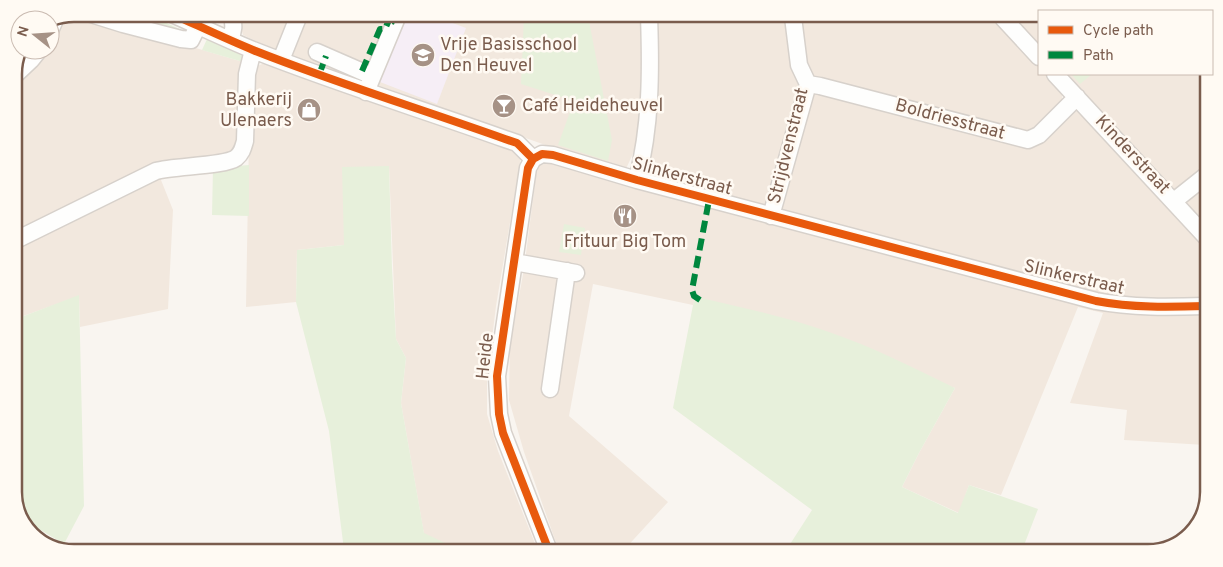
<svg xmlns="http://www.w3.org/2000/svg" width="1223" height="567" font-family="Overpass,sans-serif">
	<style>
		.residential { fill: #f2e8de }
		.education { fill: #f6eef6 }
		.green { fill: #e7f0db }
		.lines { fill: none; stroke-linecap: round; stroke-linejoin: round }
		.minor-casing { stroke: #d7d1cb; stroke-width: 19 }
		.minor { stroke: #fefefd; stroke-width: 16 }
		.quiet { stroke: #00873e; stroke-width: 6; stroke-dasharray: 12 6; stroke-linecap: butt }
		.cycleway-casing { stroke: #fffaf3; stroke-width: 11 }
		.cycleway { stroke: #e8590c; stroke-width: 8 }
		.labels { text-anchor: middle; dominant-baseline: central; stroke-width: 5; stroke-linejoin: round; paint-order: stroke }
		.poi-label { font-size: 18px; fill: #7a5c4d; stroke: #fffaf3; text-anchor: start }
		.street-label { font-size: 18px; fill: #7a5c4d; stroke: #fffaf3 }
		.rim { fill: none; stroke: #7a5c4d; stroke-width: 2.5 }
	</style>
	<rect width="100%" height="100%" fill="#f9f5f0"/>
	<!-- residential -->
	<path class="residential" d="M 237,14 L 393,15 L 363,80 L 358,80 L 273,49 L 243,35 Z
		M 403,15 L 643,16 L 642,96 L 636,147 L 625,171 L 551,147 L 377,85 Z
		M 69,16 L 189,46 L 243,62 L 240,144 L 234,150 L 225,156 L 173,159 L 161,162 L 14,234 L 14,84 L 45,50 L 50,50 L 50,44 L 66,17 Z
		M 655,16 L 788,17 L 802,84 L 768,204 L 763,207 L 649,176 L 648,162 Z
		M 799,17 L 994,18 L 1039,66 L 1039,74 L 1046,74 L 1058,87 L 1062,93 L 1062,101 L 1028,136 L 814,77 L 807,70 Z
		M 1011,18 L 1039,18 L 1039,49 Z
		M 265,63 L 513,149 L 521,157 L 496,306 L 487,380 L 487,414 L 498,451 L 538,551 L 460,550 L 424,534 L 401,403 L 406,358 L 396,339 L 389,166 L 344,245 L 297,250 L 296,302 L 246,307 L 250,80 L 257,66 Z
		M 1062,74 L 1209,74 L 1208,167 L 1179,191 L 1171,190 Z
		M 814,92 L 1019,144 L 1071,112 L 1078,111 L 1207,245 L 1207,297 L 1202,299 L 1151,301 L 1093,294 L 784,212 L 781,207 Z
		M 549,163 L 950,270 L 1207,311 L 1205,445 L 1124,440 L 1127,410 L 1070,403 L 1103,313 L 1078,307 L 1001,495 L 969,485 L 959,513 L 902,487 L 919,453 L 955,388 L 696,297 L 693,305 L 593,284 L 569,416 L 668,502 L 623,551 L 559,551 L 524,452 L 509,400 L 510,345 L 524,269 L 536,176 L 539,165 Z
		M 159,175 L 173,210 L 168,309 L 80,327 L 79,296 L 15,319 L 14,316 L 14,247 Z
		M 1208,182 L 1207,230 L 1189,209 L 1187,203 L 1190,197 Z"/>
	<!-- education -->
	<path class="education" d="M 406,15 L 431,15 L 466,28 L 437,104 L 380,82 Z"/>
	<!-- green -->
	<path class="green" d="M 99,14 L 147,14 L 186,32 L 185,34 Z
		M 524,16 L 588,16 L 612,140 L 608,161 L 558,145 L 574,101 L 521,84 Z
		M 207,39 L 243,55 L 243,62 L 202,50 Z
		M 1071,74 L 1092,74 L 1080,84 Z
		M 249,165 L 249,216 L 212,215 L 213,168 Z
		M 389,166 L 392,268 L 396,339 L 406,358 L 401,403 L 424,533 L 460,550 L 344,550 L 329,431 L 296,302 L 297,250 L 344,245 L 342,167 Z
		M 564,224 L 585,228 L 581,255 L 559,252 Z
		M 79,295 L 84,506 L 64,544 L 22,519 L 14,497 L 14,316 L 16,319 Z
		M 696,297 C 741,307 786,317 829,332 C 873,347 914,368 955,388 L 919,453 L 902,487 L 958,513 L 969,485 L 1038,509 L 1021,553 L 785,552 L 812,510 L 673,408 L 693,305 Z
		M 302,543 L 338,550 L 303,550 Z"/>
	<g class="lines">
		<!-- minor casing -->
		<g class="minor-casing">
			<path id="minor" d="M 91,14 L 123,24 L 181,39 L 191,40 L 198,26
				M 172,14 C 199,26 226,39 253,50 C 336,83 421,109 505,139 L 517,143 L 533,159
				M 229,14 L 232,16 C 234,25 234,31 230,39
				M 1003,18 L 1039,57
				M 50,31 L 54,22
				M 317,52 L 372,76
				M 281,60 L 299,15
				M 1055,74 L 1207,238
				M 14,76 L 31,60 L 39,50
				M 808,84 L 820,86 L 1028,140 L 1039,135 L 1077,97
				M 366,92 L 398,15
				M 533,159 L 542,154 L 553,155 L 637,180 L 1096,301 C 1133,308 1169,307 1207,306
				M 533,159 L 528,168 L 497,376 L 499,414 L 503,433 L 549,551
				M 637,180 C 651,126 651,71 649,16
				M 1174,201 L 1208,174
				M 771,216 L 808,84 L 799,65 L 793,17
				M 14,241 L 156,171 C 174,166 225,166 236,158 C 242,153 243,148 245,141 L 247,74 L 253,50
				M 514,262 L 576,273
				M 550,389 L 567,271"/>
		</g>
		<!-- minor -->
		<use href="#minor" class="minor"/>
		<!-- quiet -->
		<path class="quiet" d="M 376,15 L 395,22
			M 362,71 L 380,29 L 385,29 L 389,20
			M 319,75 L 326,56
			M 700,300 L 694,296 L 692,290 L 709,200"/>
		<!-- cycleway casing -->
		<g class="cycleway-casing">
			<path id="cycleway" d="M 172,14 C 199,26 226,39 253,50 C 336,83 421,109 505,139 L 517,143 L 533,159
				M 533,159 L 542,154 L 553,155 L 637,180 L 1096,301 C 1133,308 1169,307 1207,306
				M 533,159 L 528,168 L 497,376 L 499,414 L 503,433 L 549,551"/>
		</g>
		<!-- cycleway -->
		<use href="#cycleway" class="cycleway"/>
	</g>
	<!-- icons -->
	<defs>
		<g id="school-disc" transform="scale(1.25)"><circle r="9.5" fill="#a69286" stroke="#fffaf3"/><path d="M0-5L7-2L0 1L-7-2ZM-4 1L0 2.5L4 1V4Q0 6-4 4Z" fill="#fff"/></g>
		<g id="bar-disc" transform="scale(1.25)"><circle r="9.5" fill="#a69286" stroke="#fffaf3"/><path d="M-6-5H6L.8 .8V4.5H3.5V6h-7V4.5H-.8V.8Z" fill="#fff"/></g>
		<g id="shop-disc" transform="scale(1.25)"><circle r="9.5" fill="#a69286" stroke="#fffaf3"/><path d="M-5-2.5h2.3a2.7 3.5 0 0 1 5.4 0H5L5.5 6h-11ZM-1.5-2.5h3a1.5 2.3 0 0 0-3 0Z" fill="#fff"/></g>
		<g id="restaurant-disc" transform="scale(1.25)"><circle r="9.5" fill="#a69286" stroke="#fffaf3"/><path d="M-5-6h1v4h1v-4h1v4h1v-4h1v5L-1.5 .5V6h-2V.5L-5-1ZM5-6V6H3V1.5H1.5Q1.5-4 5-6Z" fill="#fff"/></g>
	</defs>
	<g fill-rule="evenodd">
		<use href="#school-disc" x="423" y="55"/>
		<use href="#bar-disc" x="504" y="106"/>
		<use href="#shop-disc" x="309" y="110"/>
		<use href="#restaurant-disc" x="625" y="216"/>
	</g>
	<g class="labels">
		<!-- poi labels -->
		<g class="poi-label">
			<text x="440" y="45">Vrije Basisschool<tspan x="440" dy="21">Den Heuvel</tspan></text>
			<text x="292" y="100" text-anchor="end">Bakkerij<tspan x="292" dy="21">Ulenaers</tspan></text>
			<text x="522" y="106">Café Heideheuvel</text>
			<text x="625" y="242" text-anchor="middle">Frituur Big Tom</text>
		</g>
		<!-- street labels -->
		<g class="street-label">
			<text transform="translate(950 120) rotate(15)">Boldriesstraat</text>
			<text transform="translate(789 146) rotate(-76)">Strijdvenstraat</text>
			<text transform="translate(1132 155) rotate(47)">Kinderstraat</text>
			<text transform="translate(682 177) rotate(15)">Slinkerstraat</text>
			<text transform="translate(1074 278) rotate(13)">Slinkerstraat</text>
			<text transform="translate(486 356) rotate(-84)">Heide</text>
		</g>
	</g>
	<!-- crop -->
	<path d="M0 0H1223V567H0ZM74 22H1148A52 52 0 0 1 1200 74V492A52 52 0 0 1 1148 544H74A52 52 0 0 1 22 492V74A52 52 0 0 1 74 22Z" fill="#fffaf3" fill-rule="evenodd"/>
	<path class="rim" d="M74 22H1148A52 52 0 0 1 1200 74V492A52 52 0 0 1 1148 544H74A52 52 0 0 1 22 492V74A52 52 0 0 1 74 22Z"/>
	<!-- legend -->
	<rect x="1038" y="10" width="175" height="65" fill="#fffaf3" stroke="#cabbb1"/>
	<rect x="1048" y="26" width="25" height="8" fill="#e8590c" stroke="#cabbb1"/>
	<text x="1083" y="35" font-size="15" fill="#7a5c4d">Cycle path</text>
	<rect x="1048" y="51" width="25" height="8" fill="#00873e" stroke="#cabbb1"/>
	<text x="1083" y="60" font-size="15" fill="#7a5c4d">Path</text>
	<!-- north arrow -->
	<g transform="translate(35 35) rotate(287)"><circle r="24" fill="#fffaf3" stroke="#cabbb1"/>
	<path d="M0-4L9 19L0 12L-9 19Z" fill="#a69286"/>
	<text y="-8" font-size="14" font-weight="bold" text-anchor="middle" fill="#7a5c4d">N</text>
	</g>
</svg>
